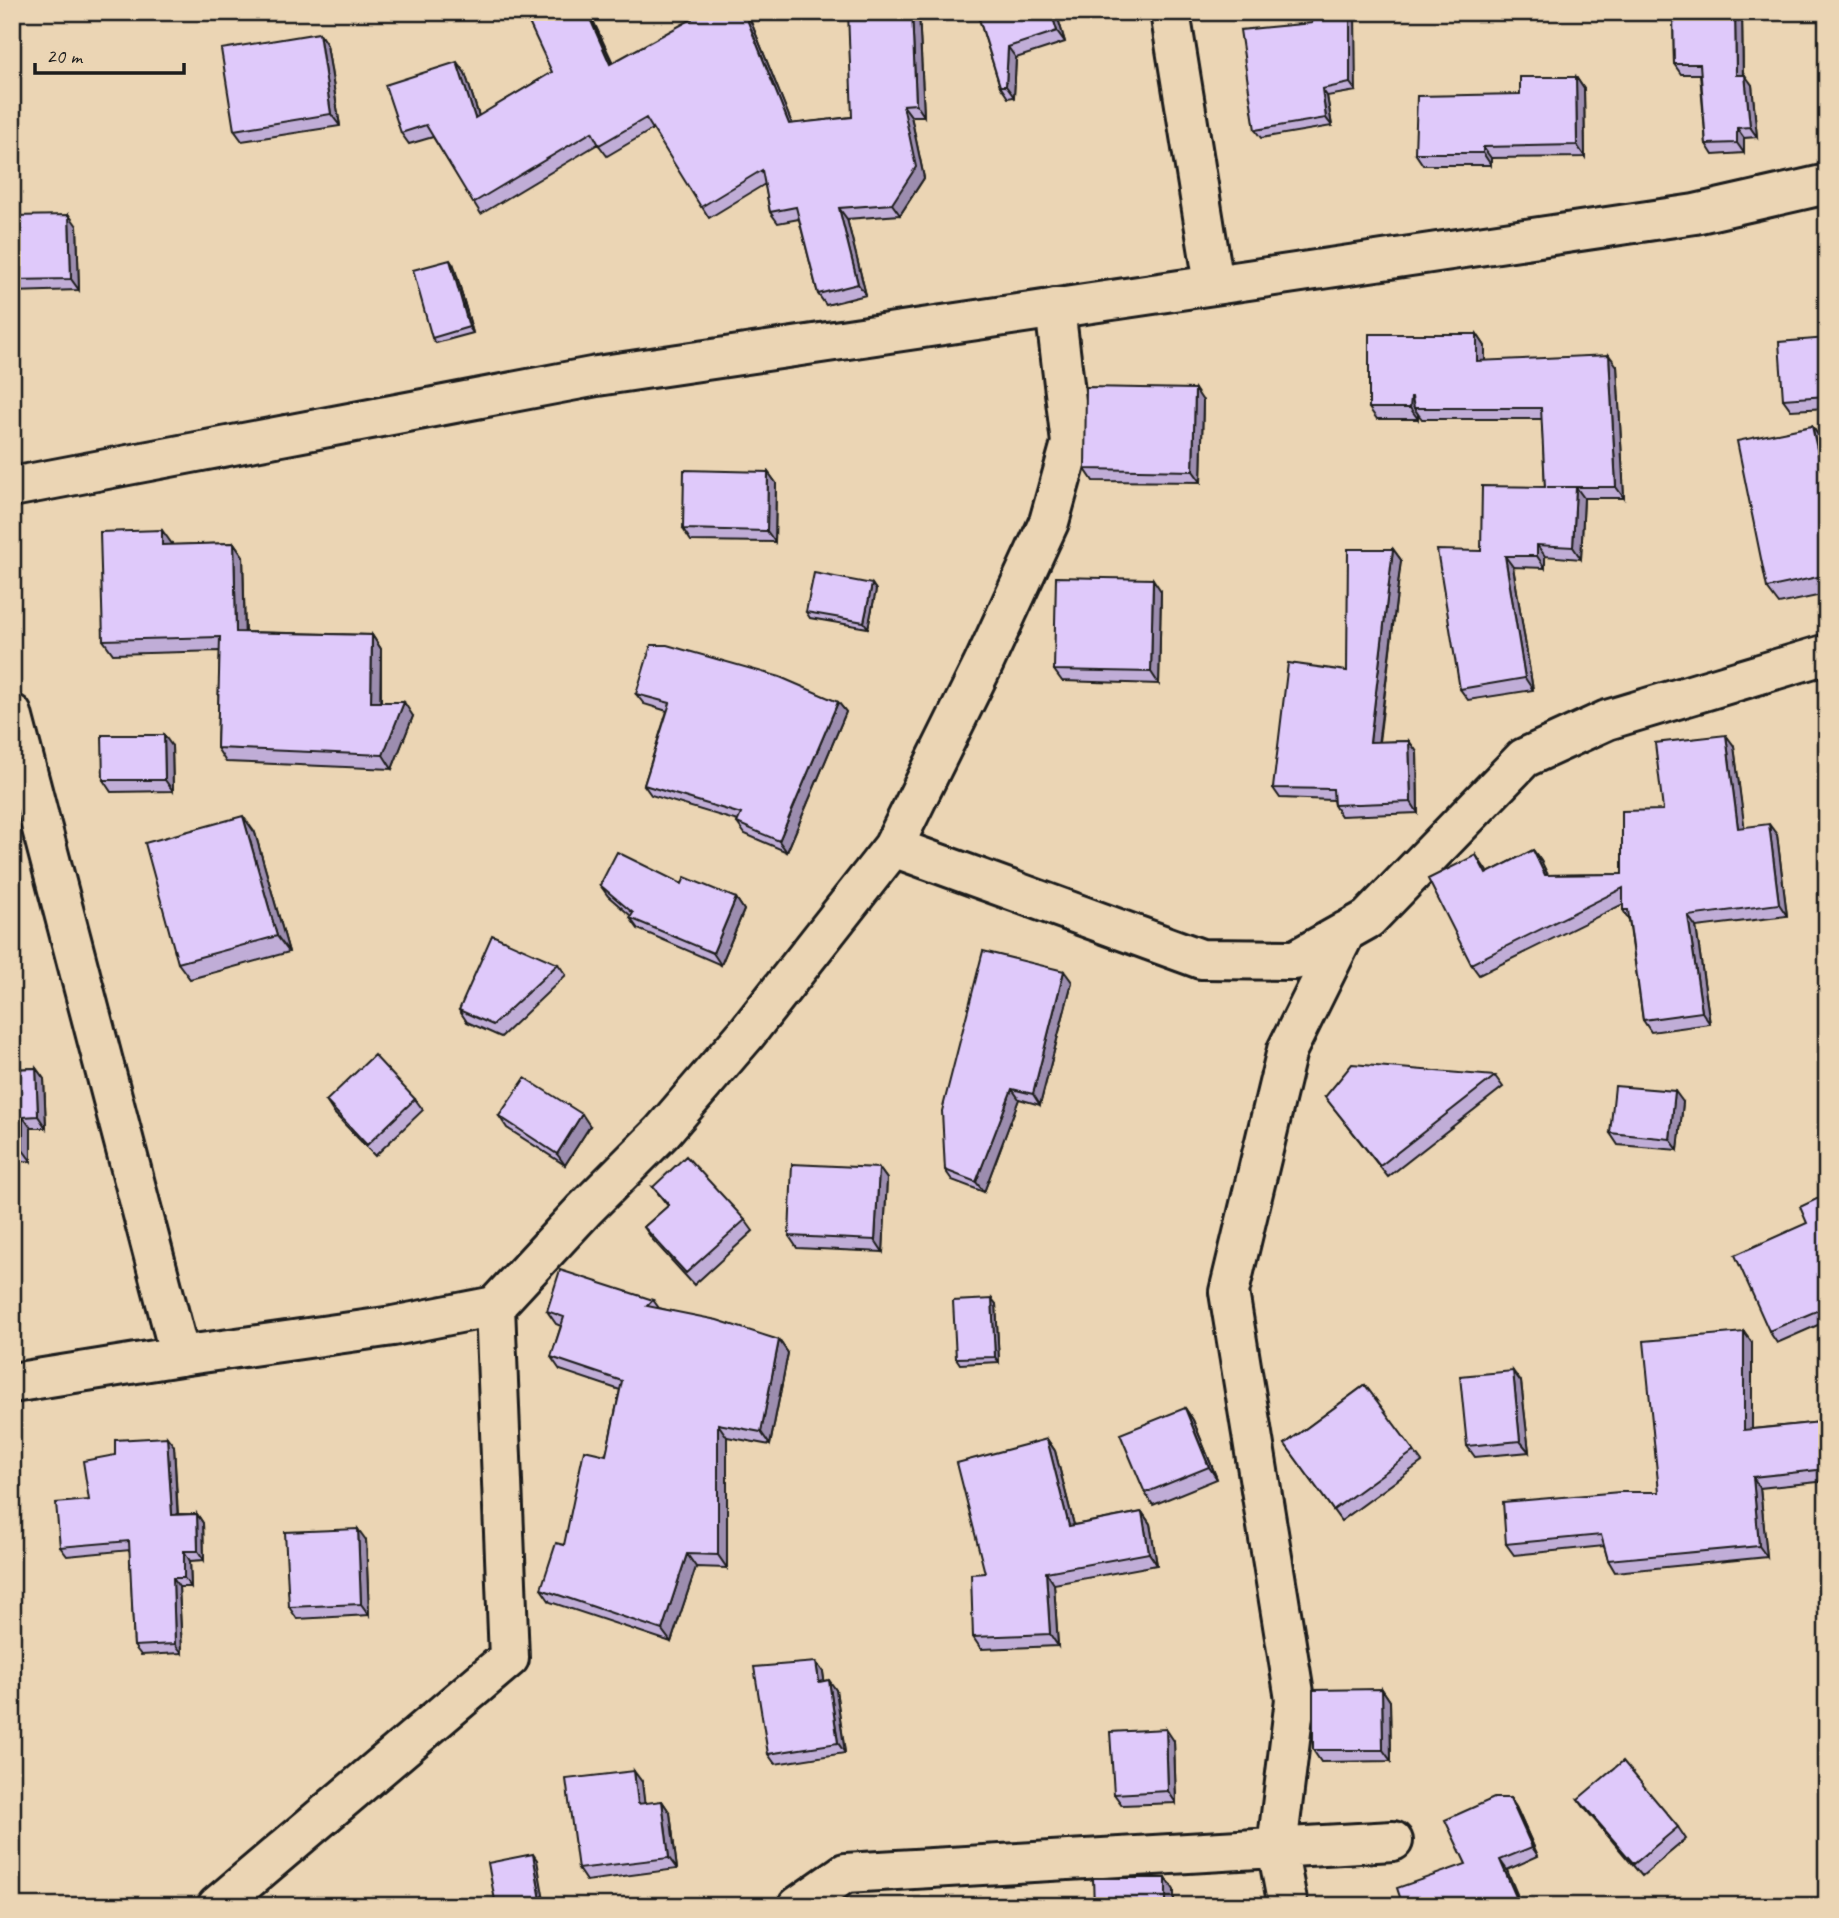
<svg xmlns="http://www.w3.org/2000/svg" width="1839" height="1918" font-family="Caveat,sans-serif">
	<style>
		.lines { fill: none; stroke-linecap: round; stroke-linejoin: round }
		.minor-casing { stroke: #1c1c1c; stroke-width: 44 }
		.tertiary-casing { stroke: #1c1c1c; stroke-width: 44 }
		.minor { stroke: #ebd5b4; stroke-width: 38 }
		.tertiary { stroke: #ebd5b4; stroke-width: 38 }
		.wall { fill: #c0add7; stroke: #1c1c1c; stroke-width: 2 }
		.shaded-wall { fill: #9c8daf; stroke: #1c1c1c; stroke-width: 2 }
		.building { fill: #dfc9fa; stroke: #1c1c1c; stroke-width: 2 }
	</style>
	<rect width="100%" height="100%" fill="#ebd5b4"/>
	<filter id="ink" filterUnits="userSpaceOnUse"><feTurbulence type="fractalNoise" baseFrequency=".0143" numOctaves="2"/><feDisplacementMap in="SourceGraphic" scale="14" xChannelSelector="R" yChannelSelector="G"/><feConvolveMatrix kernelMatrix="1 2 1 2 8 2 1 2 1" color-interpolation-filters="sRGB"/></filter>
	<g filter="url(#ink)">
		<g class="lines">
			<!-- minor casing -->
			<g class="minor-casing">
				<path id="minor" d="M 1170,12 L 1214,284
					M 12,714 L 180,1356
					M 893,847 L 1201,959 L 1295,960 L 1368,919 L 1524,758 L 1607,720 L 1827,654
					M 12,1383 L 180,1356 L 393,1326 L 495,1306 L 584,1210 L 662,1132 L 747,1033 L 893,847 L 983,665 L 1049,522 L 1071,443 L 1055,308
					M 217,1906 L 509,1658 L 495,1306
					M 798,1906 L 845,1873 L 1393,1841
					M 1288,1906 L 1277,1848 L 1295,1699 L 1229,1292 L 1287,1050 L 1346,931"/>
			</g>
			<!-- tertiary casing -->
			<g class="tertiary-casing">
				<path id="tertiary" d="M 12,487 L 597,376 L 1695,214 L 1827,184"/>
			</g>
			<!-- minor -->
			<use href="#minor" class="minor"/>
			<!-- tertiary -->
			<use href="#tertiary" class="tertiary"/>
		</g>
		<!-- wall -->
		<path class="wall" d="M 528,12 L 589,12 L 613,63 L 747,12 L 792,124 L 852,117 L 919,12 L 924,116 L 911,116 L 924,178 L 900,215 L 847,219 L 866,295 L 826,305 L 818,294 L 799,219 L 778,223 L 770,212 L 765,184 L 709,218 L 653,129 L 607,156 L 598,144 L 481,214 L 433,137 L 409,144 L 401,133 L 465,73 L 479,116 L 552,72 Z
			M 977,12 L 1056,12 L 1065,42 L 1016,58 L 1014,97 L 1008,98 L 1000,86 Z
			M 1673,12 L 1742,12 L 1743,75 L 1752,85 L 1757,137 L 1744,138 L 1744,153 L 1713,155 L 1706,144 L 1700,74 L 1681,74 L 1674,64 Z
			M 1312,23 L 1356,91 L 1327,96 L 1332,126 L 1261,138 L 1255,130 Z
			M 319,33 L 327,45 L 340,126 L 242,141 L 234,130 Z
			M 1576,77 L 1584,89 L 1585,157 L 1491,158 L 1491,165 L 1423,165 L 1415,153 L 1520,94 Z
			M 12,216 L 77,226 L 79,290 L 12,292 Z
			M 454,266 L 473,333 L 436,343 L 432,338 Z
			M 1477,334 L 1485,346 L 1485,361 L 1617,366 L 1624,498 L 1584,498 L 1581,559 L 1545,556 L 1545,568 L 1513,567 L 1533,690 L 1468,700 L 1460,689 L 1481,551 L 1545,487 L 1542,419 L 1422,419 L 1418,414 L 1418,419 L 1377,419 L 1369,408 Z
			M 1827,338 L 1827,408 L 1791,410 L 1783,399 Z
			M 1203,401 L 1201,482 L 1093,481 L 1085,469 Z
			M 1812,426 L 1823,442 L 1827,458 L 1827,594 L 1779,604 L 1767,588 Z
			M 768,472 L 776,483 L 775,542 L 691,541 L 683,529 Z
			M 234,543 L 243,556 L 245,632 L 372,635 L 381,649 L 381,702 L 413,716 L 392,769 L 226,762 L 217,748 L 220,651 L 113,654 L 103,640 L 172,544 L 172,545 Z
			M 1393,549 L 1401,560 L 1379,742 L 1409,741 L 1417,752 L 1418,813 L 1341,816 L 1334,805 L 1333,800 L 1280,798 L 1273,788 L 1347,671 Z
			M 872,584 L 876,590 L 868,628 L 810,618 L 806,612 Z
			M 1161,591 L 1159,684 L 1062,681 L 1054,670 Z
			M 636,694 L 838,702 L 846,712 L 787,852 L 745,834 L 737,823 L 738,821 L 651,795 L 644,785 L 667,711 L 644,704 Z
			M 172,746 L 173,791 L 111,792 L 103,780 Z
			M 1734,746 L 1744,827 L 1777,835 L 1787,916 L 1696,927 L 1710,1024 L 1651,1032 L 1643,1020 L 1629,920 L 1623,910 L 1623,904 L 1479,975 L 1471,964 L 1476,855 L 1488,873 L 1533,850 L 1541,861 L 1548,875 L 1622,874 L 1663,810 Z
			M 255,833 L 289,952 L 190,979 L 178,963 Z
			M 682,884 L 736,898 L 744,910 L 721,965 L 638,929 L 630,918 L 631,916 L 608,896 L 600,885 Z
			M 558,964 L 566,975 L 501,1037 L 467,1022 L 459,1010 Z
			M 1072,982 L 1040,1105 L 1019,1099 L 984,1192 L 952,1180 L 945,1170 Z
			M 36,1068 L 44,1079 L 46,1128 L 31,1128 L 31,1161 L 12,1162 L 12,1069 Z
			M 1495,1076 L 1503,1087 L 1388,1177 L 1325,1097 Z
			M 415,1099 L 423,1110 L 375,1156 L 334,1113 L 326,1101 Z
			M 1683,1102 L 1678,1150 L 1618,1145 L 1610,1133 Z
			M 499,1116 L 590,1126 L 565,1165 L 507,1128 Z
			M 879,1168 L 887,1179 L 883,1252 L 797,1248 L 789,1236 Z
			M 653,1187 L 745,1220 L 753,1231 L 694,1285 L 652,1239 L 644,1227 L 668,1206 Z
			M 1827,1194 L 1827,1321 L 1777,1343 L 1769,1331 L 1807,1223 Z
			M 992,1299 L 996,1304 L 999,1362 L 960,1364 L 956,1358 Z
			M 653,1300 L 659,1308 L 779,1340 L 788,1353 L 770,1445 L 727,1437 L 727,1568 L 696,1567 L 671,1642 L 550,1602 L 541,1589 L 564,1545 L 606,1455 L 620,1390 L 560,1370 L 551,1357 L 561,1326 L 556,1324 L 547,1311 Z
			M 1752,1343 L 1752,1429 L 1821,1422 L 1827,1429 L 1827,1481 L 1760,1488 L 1767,1557 L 1615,1572 L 1608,1560 L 1604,1546 L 1514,1555 L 1506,1544 L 1659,1492 Z
			M 1521,1382 L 1529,1452 L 1475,1457 L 1467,1446 Z
			M 1365,1385 L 1422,1462 L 1341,1521 L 1285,1444 Z
			M 1185,1408 L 1193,1420 L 1217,1479 L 1153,1505 L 1145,1493 Z
			M 1047,1439 L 1055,1451 L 1074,1525 L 1142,1512 L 1150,1524 L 1157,1565 L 1054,1584 L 1058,1646 L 981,1649 L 973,1637 L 985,1573 Z
			M 174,1446 L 178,1514 L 197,1514 L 203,1523 L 204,1560 L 190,1561 L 191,1587 L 179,1587 L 182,1653 L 141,1655 L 134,1646 L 130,1550 L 67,1556 L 60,1547 L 89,1500 Z
			M 366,1540 L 369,1615 L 297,1619 L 289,1607 Z
			M 823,1672 L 824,1681 L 836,1690 L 845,1753 L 775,1764 L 768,1754 Z
			M 1382,1689 L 1390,1701 L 1391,1761 L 1321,1762 L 1313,1750 Z
			M 1174,1741 L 1176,1803 L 1122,1805 L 1114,1794 Z
			M 642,1782 L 644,1804 L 662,1801 L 670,1813 L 677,1869 L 586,1881 L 578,1869 Z
			M 1510,1798 L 1516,1807 L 1538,1856 L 1507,1870 L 1466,1864 Z
			M 1578,1799 L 1678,1827 L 1686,1839 L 1642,1876 L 1586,1810 Z"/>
		<!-- shaded-wall -->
		<path class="shaded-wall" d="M 587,12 L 589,12 L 618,76 L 610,64 Z
			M 744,12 L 747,12 L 797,136 L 789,124 Z
			M 912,12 L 919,12 L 924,116 L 916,104 Z
			M 1051,12 L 1056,12 L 1065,42 L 1057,31 Z
			M 1350,12 L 1355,12 L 1356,91 L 1350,83 Z
			M 1735,12 L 1742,12 L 1743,85 L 1736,75 Z
			M 319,33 L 327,45 L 340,126 L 331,114 Z
			M 1008,47 L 1016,58 L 1014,97 L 1006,86 Z
			M 457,62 L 465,73 L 483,129 L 475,118 Z
			M 1745,75 L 1752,85 L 1757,137 L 1750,127 Z
			M 1576,77 L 1584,89 L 1585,157 L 1577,145 Z
			M 1322,89 L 1327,96 L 1332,126 L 1326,118 Z
			M 903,105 L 911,116 L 924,178 L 900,215 L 892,204 Z
			M 1737,128 L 1744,138 L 1744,153 L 1737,143 Z
			M 1483,147 L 1491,158 L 1491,165 L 1483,153 Z
			M 839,208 L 847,219 L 866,295 L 858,284 Z
			M 69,215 L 77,226 L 79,290 L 71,279 Z
			M 450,260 L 454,266 L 473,333 L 469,327 Z
			M 1477,334 L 1485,346 L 1485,372 L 1477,361 Z
			M 1609,355 L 1617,366 L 1624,498 L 1616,487 Z
			M 1195,389 L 1203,401 L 1201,482 L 1193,471 Z
			M 1411,397 L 1418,408 L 1414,408 L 1418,414 L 1418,419 L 1410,408 Z
			M 1812,426 L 1823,442 L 1827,458 L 1827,496 Z
			M 768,472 L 776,483 L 775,542 L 767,531 Z
			M 1576,487 L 1584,498 L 1581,559 L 1573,547 Z
			M 162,530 L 172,544 L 172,559 L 162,545 Z
			M 234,543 L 243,556 L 245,645 L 236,632 Z
			M 1537,545 L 1545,556 L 1545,568 L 1537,556 Z
			M 1393,549 L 1401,560 L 1377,753 L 1370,742 Z
			M 1505,556 L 1513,567 L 1533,690 L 1525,678 Z
			M 1153,579 L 1161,591 L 1159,684 L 1151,672 Z
			M 872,584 L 876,590 L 868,628 L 864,622 Z
			M 372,635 L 381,649 L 380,716 L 371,702 Z
			M 404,702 L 413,716 L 392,769 L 383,755 Z
			M 838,702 L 846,712 L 787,852 L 779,841 Z
			M 164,735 L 172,746 L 173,791 L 165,780 Z
			M 1726,735 L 1734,746 L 1746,839 L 1738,828 Z
			M 1409,741 L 1417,752 L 1418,813 L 1411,802 Z
			M 243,816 L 255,833 L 289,952 L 277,936 Z
			M 1769,824 L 1777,835 L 1787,916 L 1779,904 Z
			M 1533,850 L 1541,861 L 1553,886 L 1545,875 Z
			M 736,898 L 744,910 L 721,965 L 713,953 Z
			M 1688,916 L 1696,927 L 1710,1024 L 1702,1012 Z
			M 1064,971 L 1072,982 L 1040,1105 L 1033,1094 Z
			M 36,1068 L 44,1079 L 46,1128 L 38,1116 Z
			M 1012,1089 L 1019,1099 L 984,1192 L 976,1182 Z
			M 1675,1091 L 1683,1102 L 1678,1150 L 1670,1139 Z
			M 582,1114 L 590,1126 L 565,1165 L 557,1154 Z
			M 23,1117 L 31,1128 L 31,1161 L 23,1150 Z
			M 879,1168 L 887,1179 L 883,1252 L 875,1240 Z
			M 992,1299 L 996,1304 L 999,1362 L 995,1357 Z
			M 1744,1332 L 1752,1343 L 1752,1441 L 1744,1430 Z
			M 779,1340 L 788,1353 L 770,1445 L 761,1432 Z
			M 1513,1371 L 1521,1382 L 1529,1452 L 1520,1441 Z
			M 1185,1408 L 1193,1420 L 1217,1479 L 1209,1467 Z
			M 1821,1422 L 1827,1429 L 1827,1470 L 1826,1469 Z
			M 718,1424 L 727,1437 L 727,1568 L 718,1555 Z
			M 167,1437 L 174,1446 L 178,1524 L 172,1515 Z
			M 1047,1439 L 1055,1451 L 1077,1537 L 1069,1526 Z
			M 1753,1477 L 1760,1488 L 1767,1557 L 1759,1546 Z
			M 1142,1512 L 1150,1524 L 1157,1565 L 1149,1553 Z
			M 197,1514 L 203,1523 L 204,1560 L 198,1551 Z
			M 358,1529 L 366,1540 L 369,1615 L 361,1604 Z
			M 184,1551 L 190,1561 L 191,1587 L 184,1578 Z
			M 687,1554 L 696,1567 L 671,1642 L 662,1630 Z
			M 1046,1572 L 1054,1584 L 1058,1646 L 1050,1634 Z
			M 173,1578 L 179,1587 L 182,1653 L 175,1644 Z
			M 816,1662 L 823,1672 L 826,1692 L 819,1682 Z
			M 829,1680 L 836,1690 L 845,1753 L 838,1743 Z
			M 1382,1689 L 1390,1701 L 1391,1761 L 1383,1750 Z
			M 1166,1729 L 1174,1741 L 1176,1803 L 1168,1791 Z
			M 634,1771 L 642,1782 L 646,1816 L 638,1804 Z
			M 1510,1798 L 1516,1807 L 1538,1856 L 1532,1847 Z
			M 662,1801 L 670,1813 L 677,1869 L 669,1858 Z
			M 533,1854 L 537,1860 L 545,1906 L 542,1906 Z
			M 1500,1860 L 1507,1870 L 1522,1906 L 1520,1906 Z
			M 1166,1878 L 1174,1890 L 1174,1906 L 1166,1906 Z"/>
		<!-- building -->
		<path class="building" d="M 528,12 L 587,12 L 610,64 L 692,19 L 690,12 L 744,12 L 789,124 L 852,117 L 848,12 L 912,12 L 916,104 L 903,105 L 916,167 L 892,204 L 839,208 L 858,284 L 818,294 L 796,207 L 770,212 L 762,170 L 701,207 L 646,118 L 599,145 L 592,132 L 473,203 L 426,125 L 401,133 L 385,85 L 457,62 L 475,118 L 552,72 L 525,14 Z
			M 977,12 L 1051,12 L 1057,31 L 1008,47 L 1006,86 L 1000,86 Z
			M 1312,12 L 1350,12 L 1350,83 L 1322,89 L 1326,118 L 1255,130 L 1240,30 L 1312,23 Z
			M 1673,12 L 1735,12 L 1736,75 L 1745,75 L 1750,127 L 1737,128 L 1737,143 L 1706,144 L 1700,64 L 1674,64 Z
			M 319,33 L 331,114 L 234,130 L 221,49 Z
			M 1520,77 L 1576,77 L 1577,145 L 1483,147 L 1483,153 L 1415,153 L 1417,96 L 1520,94 Z
			M 69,215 L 71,279 L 12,280 L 12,216 Z
			M 450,260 L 469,327 L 432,338 L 413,270 Z
			M 1369,334 L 1477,334 L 1477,361 L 1609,355 L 1616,487 L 1547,487 L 1576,487 L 1573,547 L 1537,545 L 1537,556 L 1505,556 L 1525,678 L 1460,689 L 1437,550 L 1481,551 L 1482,486 L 1545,487 L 1541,408 L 1414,408 L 1412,397 L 1411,397 L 1410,408 L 1369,408 Z
			M 1827,338 L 1827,396 L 1783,399 L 1779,342 Z
			M 1086,387 L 1195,389 L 1193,471 L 1085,469 Z
			M 1812,426 L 1827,496 L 1827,575 L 1767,588 L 1737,441 Z
			M 684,470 L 768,472 L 767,531 L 683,529 Z
			M 162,530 L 162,545 L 234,543 L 236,632 L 372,635 L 371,702 L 404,702 L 383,755 L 217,748 L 220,637 L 103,640 L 100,532 Z
			M 1348,549 L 1393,549 L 1370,742 L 1409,741 L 1411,802 L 1334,805 L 1333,789 L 1273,788 L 1288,663 L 1347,671 Z
			M 814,573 L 872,584 L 864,622 L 806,612 Z
			M 1056,577 L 1153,579 L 1151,672 L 1054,670 Z
			M 651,645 L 667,645 L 780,677 L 838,702 L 779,841 L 737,823 L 741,814 L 644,785 L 670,703 L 636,694 Z
			M 102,735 L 164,735 L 165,780 L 103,780 Z
			M 1726,735 L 1738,828 L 1769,824 L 1779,904 L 1688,916 L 1702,1012 L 1643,1020 L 1628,910 L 1623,910 L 1623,888 L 1471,964 L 1428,879 L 1476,855 L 1486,874 L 1533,850 L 1545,875 L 1622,874 L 1622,811 L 1663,810 L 1655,743 Z
			M 243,816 L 277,936 L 178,963 L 145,843 Z
			M 617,852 L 682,884 L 685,877 L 736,898 L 713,953 L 630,918 L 633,913 L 600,885 Z
			M 492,935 L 558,964 L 493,1025 L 459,1010 Z
			M 983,951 L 1064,971 L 1033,1094 L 1012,1089 L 976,1182 L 945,1170 L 942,1111 Z
			M 374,1055 L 415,1099 L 367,1145 L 326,1101 Z
			M 1352,1064 L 1495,1076 L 1380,1166 L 1325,1097 Z
			M 36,1068 L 38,1116 L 23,1117 L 23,1150 L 12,1150 L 12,1069 Z
			M 525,1078 L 582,1114 L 557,1154 L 499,1116 Z
			M 1615,1086 L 1675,1091 L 1670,1139 L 1610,1133 Z
			M 686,1156 L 745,1220 L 686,1273 L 644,1227 L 669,1205 L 653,1187 Z
			M 792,1164 L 879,1168 L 875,1240 L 789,1236 Z
			M 1827,1194 L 1827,1293 L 1821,1296 L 1826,1307 L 1769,1331 L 1735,1255 L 1807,1223 L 1800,1207 Z
			M 560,1270 L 653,1300 L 647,1306 L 717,1320 L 779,1340 L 761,1432 L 718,1424 L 718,1555 L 687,1554 L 662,1630 L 541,1589 L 556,1543 L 564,1545 L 584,1450 L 606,1455 L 622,1381 L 551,1357 L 564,1317 L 547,1311 Z
			M 992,1299 L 995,1357 L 956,1358 L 953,1301 Z
			M 1744,1332 L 1744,1430 L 1821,1422 L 1826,1469 L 1753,1477 L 1759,1546 L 1608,1560 L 1601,1535 L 1506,1544 L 1503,1502 L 1620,1492 L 1659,1492 L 1644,1341 Z
			M 1513,1371 L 1520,1441 L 1467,1446 L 1460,1376 Z
			M 1365,1385 L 1414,1451 L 1333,1510 L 1285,1444 Z
			M 1185,1408 L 1209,1467 L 1145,1493 L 1120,1434 Z
			M 167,1437 L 172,1515 L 197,1514 L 198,1551 L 184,1551 L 184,1578 L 173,1578 L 175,1644 L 134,1646 L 129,1541 L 60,1547 L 56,1503 L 89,1500 L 83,1461 L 115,1455 L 115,1440 Z
			M 1047,1439 L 1069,1526 L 1142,1512 L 1149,1553 L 1046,1572 L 1050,1634 L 973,1637 L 971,1574 L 985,1573 L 957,1463 Z
			M 358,1529 L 361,1604 L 289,1607 L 285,1532 Z
			M 816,1662 L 819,1682 L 829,1680 L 838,1743 L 768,1754 L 754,1667 Z
			M 1382,1689 L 1383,1750 L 1313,1750 L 1313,1690 Z
			M 1166,1729 L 1168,1791 L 1114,1794 L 1110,1732 Z
			M 1623,1761 L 1678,1827 L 1634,1864 L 1578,1799 Z
			M 634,1771 L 638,1804 L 662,1801 L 669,1858 L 578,1869 L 566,1779 Z
			M 1494,1798 L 1510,1798 L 1532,1847 L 1500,1860 L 1520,1906 L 1403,1906 L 1397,1888 L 1466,1864 L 1445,1820 Z
			M 533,1854 L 542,1906 L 496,1906 L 488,1863 Z
			M 1093,1878 L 1166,1878 L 1166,1906 L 1094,1906 Z"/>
	</g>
	<!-- margin -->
	<rect width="1839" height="1918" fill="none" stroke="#ebd5b4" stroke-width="42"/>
	<rect x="21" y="21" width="1797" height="1876" fill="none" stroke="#1c1c1c" stroke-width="2.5" filter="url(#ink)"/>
	<!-- scale -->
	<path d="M35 63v10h149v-10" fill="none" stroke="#1c1c1c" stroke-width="3.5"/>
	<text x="46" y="63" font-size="21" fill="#1c1c1c" stroke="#ebd5b4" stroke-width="5" paint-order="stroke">20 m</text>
</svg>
